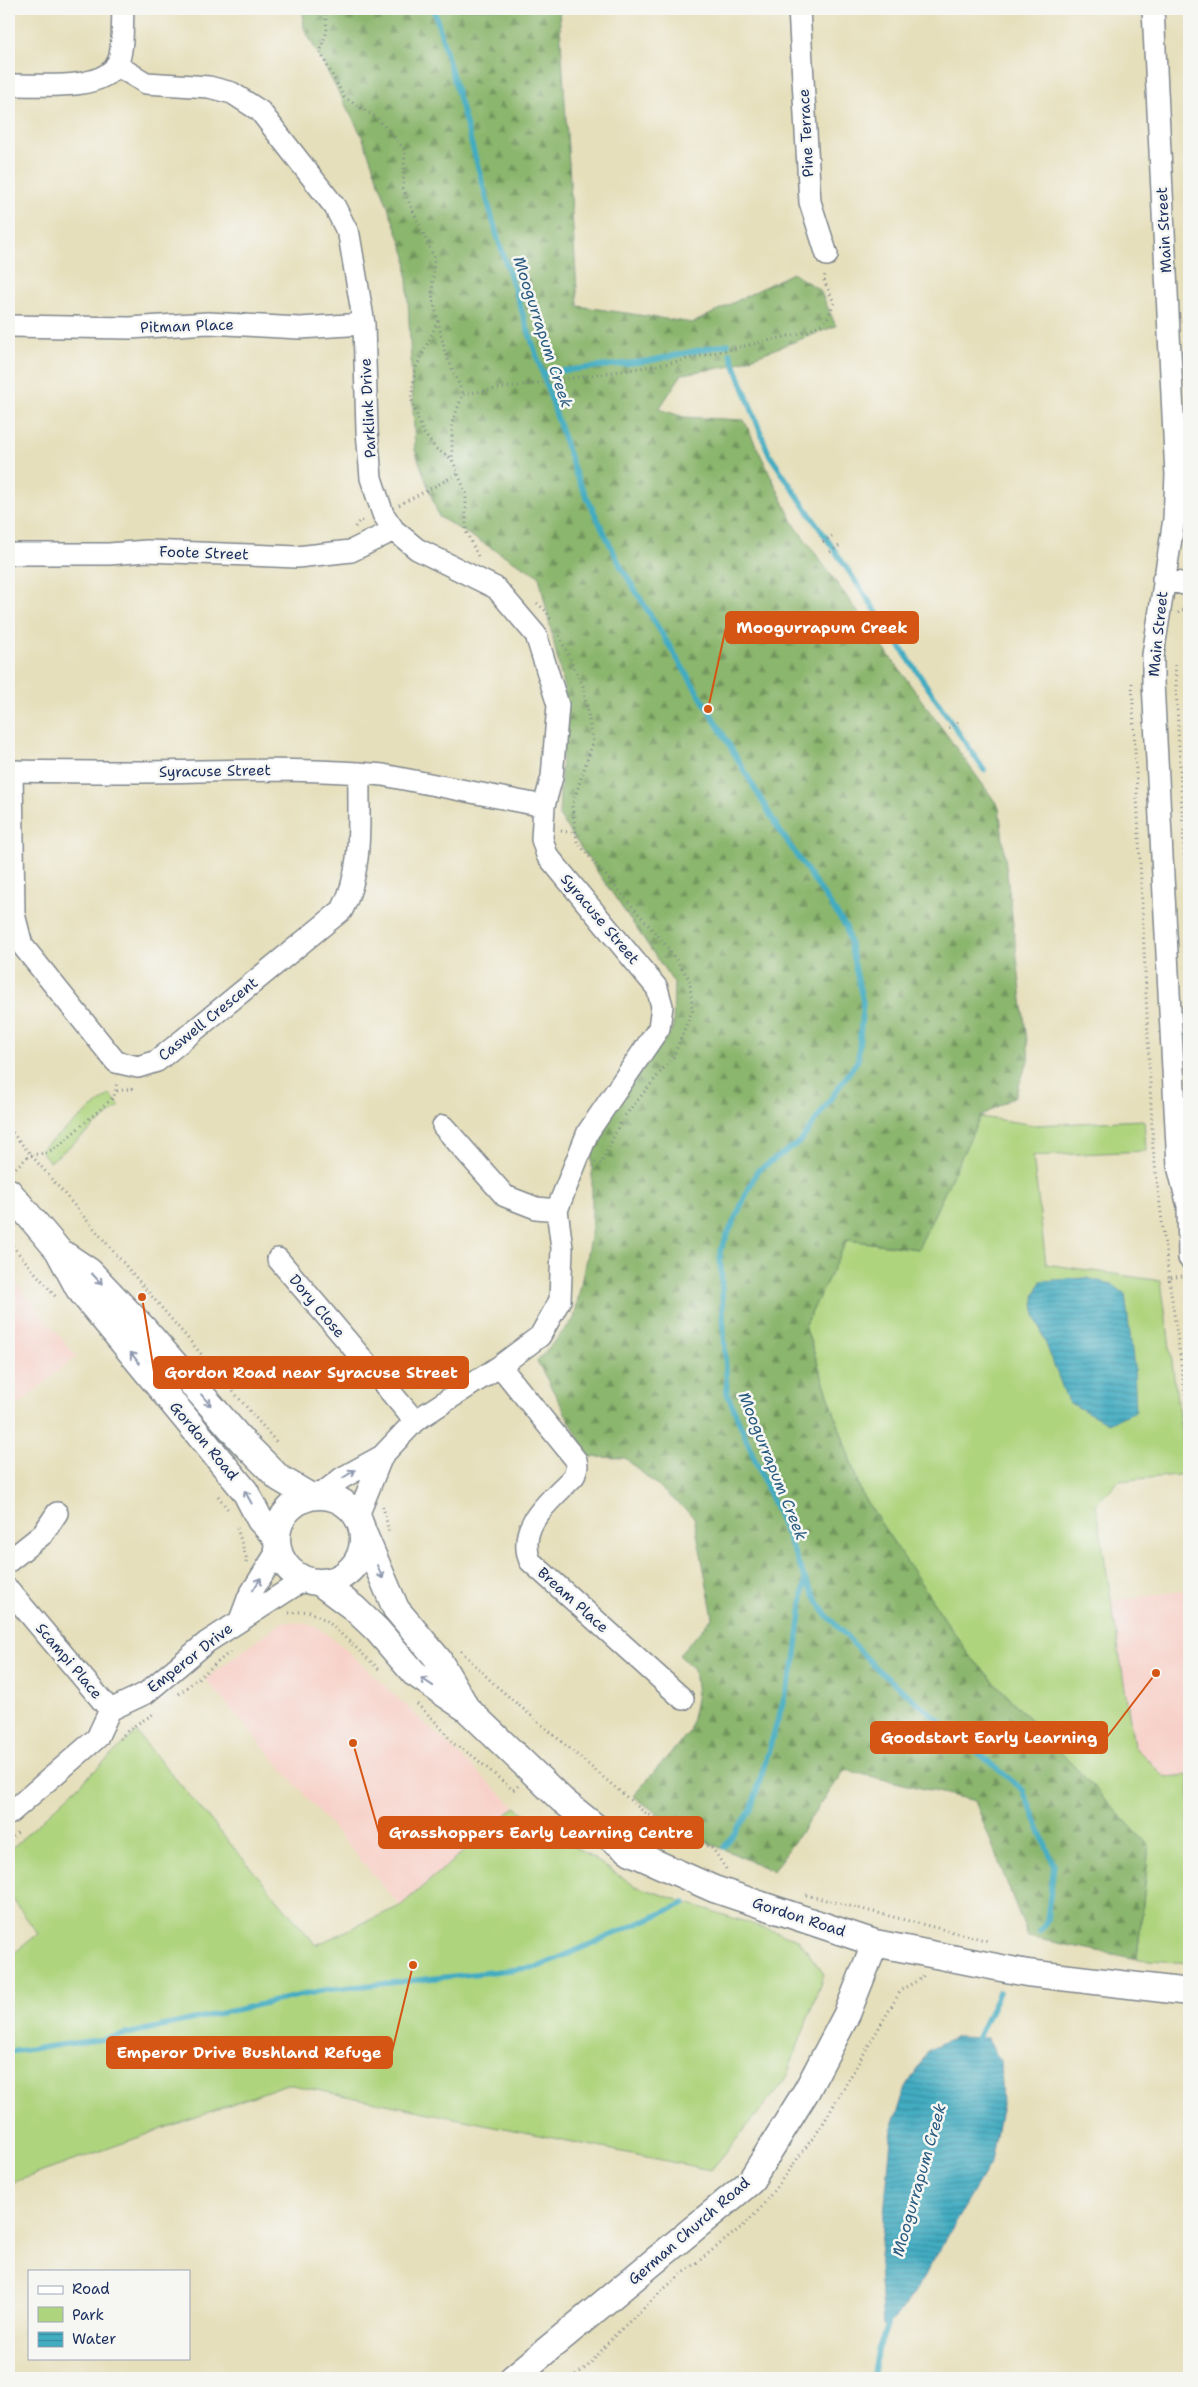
<svg xmlns="http://www.w3.org/2000/svg" width="1198" height="2387" font-family="'Shantell Sans',sans-serif">
	<style>
		.built { fill: #f7d1c9 }
		.green { fill: #afd47e; stroke: #65826e }
		.forest { fill: url(#forest-firs); stroke: #537266 }
		.water { fill: url(#water-rules); stroke: #2e6e90 }
		.lines { fill: none; stroke-linecap: round; stroke-linejoin: round }
		.stream { stroke: #42acc1; stroke-width: 5.5 }
		.minor-casing { stroke: #80878c; stroke-width: 24 }
		.tertiary-casing { stroke: #80878c; stroke-width: 29 }
		.path { stroke: #80878c; stroke-width: 3; stroke-dasharray: 1 4; stroke-linecap: butt }
		.minor { stroke: #fff; stroke-width: 21 }
		.tertiary { stroke: #fff; stroke-width: 26 }
		.oneway { stroke: #8d97ae }
		.labels { text-anchor: middle; dominant-baseline: central; stroke-width: 5; stroke-linejoin: round; paint-order: stroke }
		.street-label { font-size: 15px; fill: #1b2f5e; stroke: #f6f6f2 }
		.water-label { font-size: 16px; font-style: italic; fill: #295b81; stroke: #f6f6f2 }
		.leader { fill: none; stroke: #d45514; stroke-width: 2 }
		.callout-dot { fill: #d45514; stroke: #f6f6f2; stroke-width: 2 }
		.callout { fill: #d45514; stroke: #d45514; stroke-width: 2 }
		.callout-label { font-size: 16px; text-anchor: middle; font-weight: bold; fill: #fff }
	</style>
	<defs>
		<pattern id="forest-firs" width="22" height="20" patternUnits="userSpaceOnUse" patternTransform="scale(1.25)"><rect width="22" height="20" fill="#8bb66d"/><path d="M5 1l3.5 6h-7zM16 11l3.5 6h-7z" fill="#71945d"/></pattern>
		<pattern id="water-rules" width="6" height="5" patternUnits="userSpaceOnUse" patternTransform="scale(1.25)"><rect width="6" height="5" fill="#42acc1"/><path d="M0 2.5h6" fill="none" stroke="#368ca0"/></pattern>
	</defs>
	<rect width="100%" height="100%" fill="#f6f6f2"/>
	<filter id="ink" filterUnits="userSpaceOnUse"><feTurbulence type="fractalNoise" baseFrequency=".02" numOctaves="2"/><feDisplacementMap in="SourceGraphic" scale="10" xChannelSelector="R" yChannelSelector="G"/><feConvolveMatrix kernelMatrix="1 2 1 2 8 2 1 2 1" color-interpolation-filters="sRGB"/></filter>
	<filter id="wash" filterUnits="userSpaceOnUse"><feTurbulence type="fractalNoise" baseFrequency=".0096" numOctaves="4" result="noise"/><feDisplacementMap in="SourceGraphic" scale="20" xChannelSelector="R" yChannelSelector="G"/><feGaussianBlur stdDeviation="1.12" result="paint"/><feColorMatrix in="noise" values="0 0 0 0 0 0 0 0 0 0 0 0 0 0 0 0 0 1.4 0 .05"/><feComposite in="paint" operator="in"/></filter>
	<g filter="url(#wash)">
		<rect width="100%" height="100%" fill="#e6dfbb"/>
		<!-- built -->
		<path class="built" d="M 9,1274 L 76,1356 L 9,1413 Z
			M 1189,1590 L 1189,1775 L 1165,1777 L 1134,1746 L 1111,1601 Z
			M 282,1622 L 304,1623 L 318,1628 L 342,1646 L 515,1807 L 400,1906 L 205,1679 Z"/>
		<!-- green -->
		<path class="green" d="M 110,1094 L 120,1106 L 50,1162 L 40,1150 Z
			M 980,1117 L 1035,1125 L 1144,1120 L 1146,1151 L 1033,1156 L 1046,1264 L 1161,1281 L 1187,1474 L 1119,1481 L 1096,1504 L 1134,1746 L 1165,1777 L 1189,1775 L 1189,1963 L 1137,1959 L 1149,1846 L 968,1654 L 862,1495 L 805,1326 L 847,1240 L 918,1249 Z
			M 136,1732 L 316,1945 L 400,1906 L 515,1807 L 635,1886 L 798,1939 L 824,1974 L 785,2081 L 711,2170 L 287,2084 L 9,2184 L 9,1957 L 38,1934 L 9,1894 L 9,1851 Z"/>
		<!-- forest -->
		<path class="forest" d="M 303,9 L 559,9 L 578,306 L 693,323 L 792,273 L 820,290 L 836,326 L 727,367 L 682,374 L 659,409 L 684,417 L 744,420 L 794,524 L 999,807 L 1029,1058 L 1015,1096 L 980,1117 L 918,1249 L 847,1240 L 805,1326 L 862,1495 L 968,1654 L 1149,1846 L 1137,1959 L 1028,1937 L 975,1801 L 845,1770 L 773,1871 L 682,1831 L 633,1796 L 689,1732 L 697,1695 L 694,1669 L 679,1655 L 713,1617 L 694,1517 L 625,1458 L 589,1457 L 537,1361 L 574,1319 L 592,1228 L 592,1137 L 673,1029 L 674,983 L 559,816 L 565,693 L 539,576 L 439,517 L 415,450 L 406,256 L 362,136 L 304,28 Z"/>
		<!-- water -->
		<path class="water" d="M 1086,1278 L 1112,1284 L 1125,1294 L 1134,1367 L 1136,1411 L 1108,1423 L 1068,1402 L 1035,1315 L 1034,1297 L 1041,1281 Z
			M 956,2037 L 987,2038 L 1000,2061 L 1002,2105 L 991,2162 L 918,2287 L 895,2319 L 883,2327 L 879,2268 L 892,2128 L 906,2087 L 929,2050 Z"/>
		<g class="lines">
			<!-- stream -->
			<path class="stream" d="M 434,9 L 498,239 L 576,475 L 621,567 L 708,709 L 778,828 L 846,927 L 863,1002 L 858,1060 L 801,1141 L 757,1171 L 720,1251 L 727,1393 L 805,1579 L 824,1612 L 877,1669 L 1023,1790 L 1054,1865 L 1047,1920 L 1040,1931
				M 730,353 L 769,454 L 984,770
				M 542,373 L 648,361 L 728,344
				M 724,1847 L 751,1810 L 795,1662 L 805,1579
				M 975,2044 L 999,1992
				M 9,2052 L 104,2039 L 325,1990 L 538,1967 L 685,1903
				M 873,2378 L 878,2350 L 890,2318"/>
		</g>
	</g>
	<g filter="url(#ink)">
		<g class="lines">
			<!-- minor casing -->
			<g class="minor-casing">
				<path id="minor" d="M 799,9 L 810,202 L 827,255
					M 1153,9 L 1176,475 L 1174,519 L 1153,655 L 1153,682 L 1178,1166 L 1188,1206 L 1189,1258
					M 116,65 L 146,83 L 209,87 L 232,93 L 260,111 L 335,207 L 349,235 L 364,324 L 367,431 L 371,478 L 383,514 L 394,530 L 417,549 L 496,588 L 536,635 L 558,705 L 552,777 L 544,806
					M 9,85 C 38,84 97,92 116,66 C 124,54 122,23 123,9
					M 9,326 L 130,328 L 208,323 L 300,328 L 364,324
					M 9,554 L 109,554 L 147,551 L 297,557 L 351,551 L 394,530
					M 1163,579 L 1189,585
					M 9,771 C 72,772 136,773 200,771 C 261,770 322,769 383,775 L 544,806 L 542,839 L 547,855 L 657,988 L 662,1006 L 659,1028 L 588,1132 L 557,1210 L 562,1248 L 560,1300 L 540,1336 L 500,1366 L 415,1421 L 382,1456 L 357,1518
					M 12,771 L 14,914 L 22,945 L 116,1062 L 138,1067 L 157,1061 L 342,910 C 364,869 358,818 359,773
					M 443,1126 L 505,1196 L 536,1208 L 557,1210
					M 278,1259 L 415,1421
					M 500,1366 L 576,1460 L 577,1466 L 574,1476 C 551,1501 516,1524 530,1561 L 683,1699
					M 319,1496 L 342,1478 L 382,1456
					M 9,1561 L 43,1534 L 57,1513
					M 9,1590 L 110,1710
					M 240,1620 L 249,1596 L 278,1550
					M 9,1814 L 97,1738 L 110,1710 L 146,1693 L 207,1642 L 305,1579"/>
			</g>
			<!-- tertiary casing -->
			<g class="tertiary-casing">
				<path id="tertiary" d="M 9,1192 L 58,1250 L 79,1289 L 245,1491 L 260,1520 L 276,1537
					M 65,1255 L 89,1271 L 144,1329 L 242,1441 L 279,1478 L 311,1497
					M277 1539a43 43 0 1 1 86 0a43 43 0 1 1-86 0Z
					M 362,1530 L 396,1609 L 438,1659 L 463,1702
					M 319,1582 L 354,1608 L 378,1631 L 414,1673 L 467,1709 L 562,1800 L 598,1829 L 631,1852 L 714,1889 L 875,1943 L 1027,1973 L 1189,1992
					M 513,2378 L 750,2182 L 807,2090 L 847,2014 L 875,1943"/>
			</g>
			<!-- path -->
			<path class="path" d="M 325,9 L 327,31 L 320,52 L 344,97 L 377,118 L 405,150 L 403,189 L 434,257 L 432,295 L 438,321 L 445,352 L 463,394
				M 438,321 L 415,370 L 411,398 L 423,432 L 436,449 L 452,459
				M 399,505 L 458,474
				M 355,527 L 360,520 L 365,522
				M 823,542 L 832,536
				M 830,552 L 839,546
				M 478,556 L 466,532 L 466,493 L 452,459 L 452,423 L 463,394 L 660,365 L 807,332 L 826,321 L 834,303 L 824,280 L 825,274
				M 537,603 L 547,612 L 551,620
				M 1178,613 L 1189,607
				M 559,636 L 583,686 L 593,742 L 572,806 L 577,842 L 668,948 L 690,980 L 692,1011 L 673,1057 L 623,1118
				M 1175,665 L 1189,951
				M 1132,683 L 1153,1148 L 1169,1278
				M 949,728 L 958,721
				M 561,831 L 576,833
				M 117,1091 L 136,1088
				M 9,1129 L 278,1444
				M 595,1162 L 601,1164 L 620,1123
				M 12,1171 L 30,1155 L 45,1153 L 56,1148 L 114,1097 L 117,1082
				M 9,1242 L 56,1297
				M 1182,1276 L 1169,1278 L 1189,1420
				M 218,1496 L 229,1511
				M 383,1506 L 389,1532
				M 237,1528 L 246,1557 L 246,1563
				M 289,1613 L 308,1611 L 326,1620 L 381,1671
				M 461,1651 L 494,1684 L 644,1812 L 713,1849 L 726,1869
				M 179,1694 L 230,1652
				M 417,1704 L 434,1720 L 454,1744 L 473,1756 L 513,1790 L 518,1786
				M 120,1739 C 129,1726 144,1721 156,1712
				M 9,1840 L 18,1832
				M 806,1895 L 989,1941
				M 572,2378 L 588,2366 L 614,2336 L 666,2287 L 744,2225 L 760,2209 L 821,2127 L 901,1990 L 922,1978 L 924,1974"/>
			<!-- minor -->
			<use href="#minor" class="minor"/>
			<!-- tertiary -->
			<use href="#tertiary" class="tertiary"/>
		</g>
		<!-- one-way arrows -->
		<defs><path id="oneway-shaft" d="M-6 0H5M1.5-3L5.5 0L1.5 3" fill="none" stroke-width="1.6" stroke-linecap="round" stroke-linejoin="round" transform="scale(1.25)"/></defs>
		<g class="oneway">
			<use href="#oneway-shaft" transform="translate(97 1279) rotate(47)"/>
			<use href="#oneway-shaft" transform="translate(135 1358) rotate(-129)"/>
			<use href="#oneway-shaft" transform="translate(206 1400) rotate(49)"/>
			<use href="#oneway-shaft" transform="translate(349 1474) rotate(-32)"/>
			<use href="#oneway-shaft" transform="translate(248 1497) rotate(-119)"/>
			<use href="#oneway-shaft" transform="translate(380 1572) rotate(67)"/>
			<use href="#oneway-shaft" transform="translate(257 1584) rotate(-57)"/>
			<use href="#oneway-shaft" transform="translate(427 1682) rotate(-146)"/>
		</g>
	</g>
	<g class="labels">
		<!-- street labels -->
		<g class="street-label">
			<text transform="translate(806 133) rotate(-93)">Pine Terrace</text>
			<text transform="translate(1164 230) rotate(-93)">Main Street</text>
			<text transform="translate(187 326) rotate(-2)">Pitman Place</text>
			<text transform="translate(368 408) rotate(-93)">Parklink Drive</text>
			<text transform="translate(204 553) rotate(2)">Foote Street</text>
			<text transform="translate(1158 634) rotate(-84)">Main Street</text>
			<text transform="translate(215 771) rotate(-1)">Syracuse Street</text>
			<text transform="translate(600 919) rotate(50)">Syracuse Street</text>
			<text transform="translate(208 1019) rotate(-39)">Caswell Crescent</text>
			<text transform="translate(317 1306) rotate(50)">Dory Close</text>
			<text transform="translate(204 1441) rotate(50)">Gordon Road</text>
			<text transform="translate(573 1600) rotate(42)">Bream Place</text>
			<text transform="translate(190 1658) rotate(-38)">Emperor Drive</text>
			<text transform="translate(69 1661) rotate(50)">Scampi Place</text>
			<text transform="translate(799 1917) rotate(18)">Gordon Road</text>
			<text transform="translate(689 2231) rotate(-41)">German Church Road</text>
		</g>
		<!-- water labels -->
		<g class="water-label">
			<text transform="translate(543 332) rotate(72)">Moogurrapum Creek</text>
			<text transform="translate(773 1466) rotate(68)">Moogurrapum Creek</text>
			<text transform="translate(919 2180) rotate(-74)">Moogurrapum Creek</text>
		</g>
	</g>
	<!-- callouts -->
	<path class="leader" d="M708 709L726 627M142 1297L154 1372M1156 1673L1107 1737M353 1743L379 1833M413 1965L392 2052"/>
	<g class="callout-dot">
		<circle cx="708" cy="709" r="5"/>
		<circle cx="142" cy="1297" r="5"/>
		<circle cx="1156" cy="1673" r="5"/>
		<circle cx="353" cy="1743" r="5"/>
		<circle cx="413" cy="1965" r="5"/>
	</g>
	<g class="callout">
		<rect x="726" y="612" width="192" height="31" rx="5"/>
		<rect x="154" y="1357" width="314" height="31" rx="5"/>
		<rect x="871" y="1722" width="236" height="31" rx="5"/>
		<rect x="379" y="1817" width="324" height="31" rx="5"/>
		<rect x="107" y="2037" width="285" height="31" rx="5"/>
	</g>
	<g class="callout-label">
		<text x="822" y="633">Moogurrapum Creek</text>
		<text x="311" y="1378">Gordon Road near Syracuse Street</text>
		<text x="989" y="1743">Goodstart Early Learning</text>
		<text x="541" y="1838">Grasshoppers Early Learning Centre</text>
		<text x="249" y="2058">Emperor Drive Bushland Refuge</text>
	</g>
	<!-- margin -->
	<rect width="1198" height="2387" fill="none" stroke="#f6f6f2" stroke-width="30"/>
	<!-- legend -->
	<rect x="28" y="2270" width="162" height="90" fill="#f6f6f2" stroke="#9ea6b7"/>
	<rect x="38" y="2286" width="25" height="8" fill="#ffffff" stroke="#9ea6b7"/>
	<text x="72" y="2294" font-size="15" fill="#1b2f5e">Road</text>
	<rect x="38" y="2307" width="25" height="15" fill="#afd47e" stroke="#9ea6b7"/>
	<text x="72" y="2320" font-size="15" fill="#1b2f5e">Park</text>
	<rect x="38" y="2332" width="25" height="15" fill="url(#water-rules)" stroke="#9ea6b7"/>
	<text x="72" y="2344" font-size="15" fill="#1b2f5e">Water</text>
</svg>
